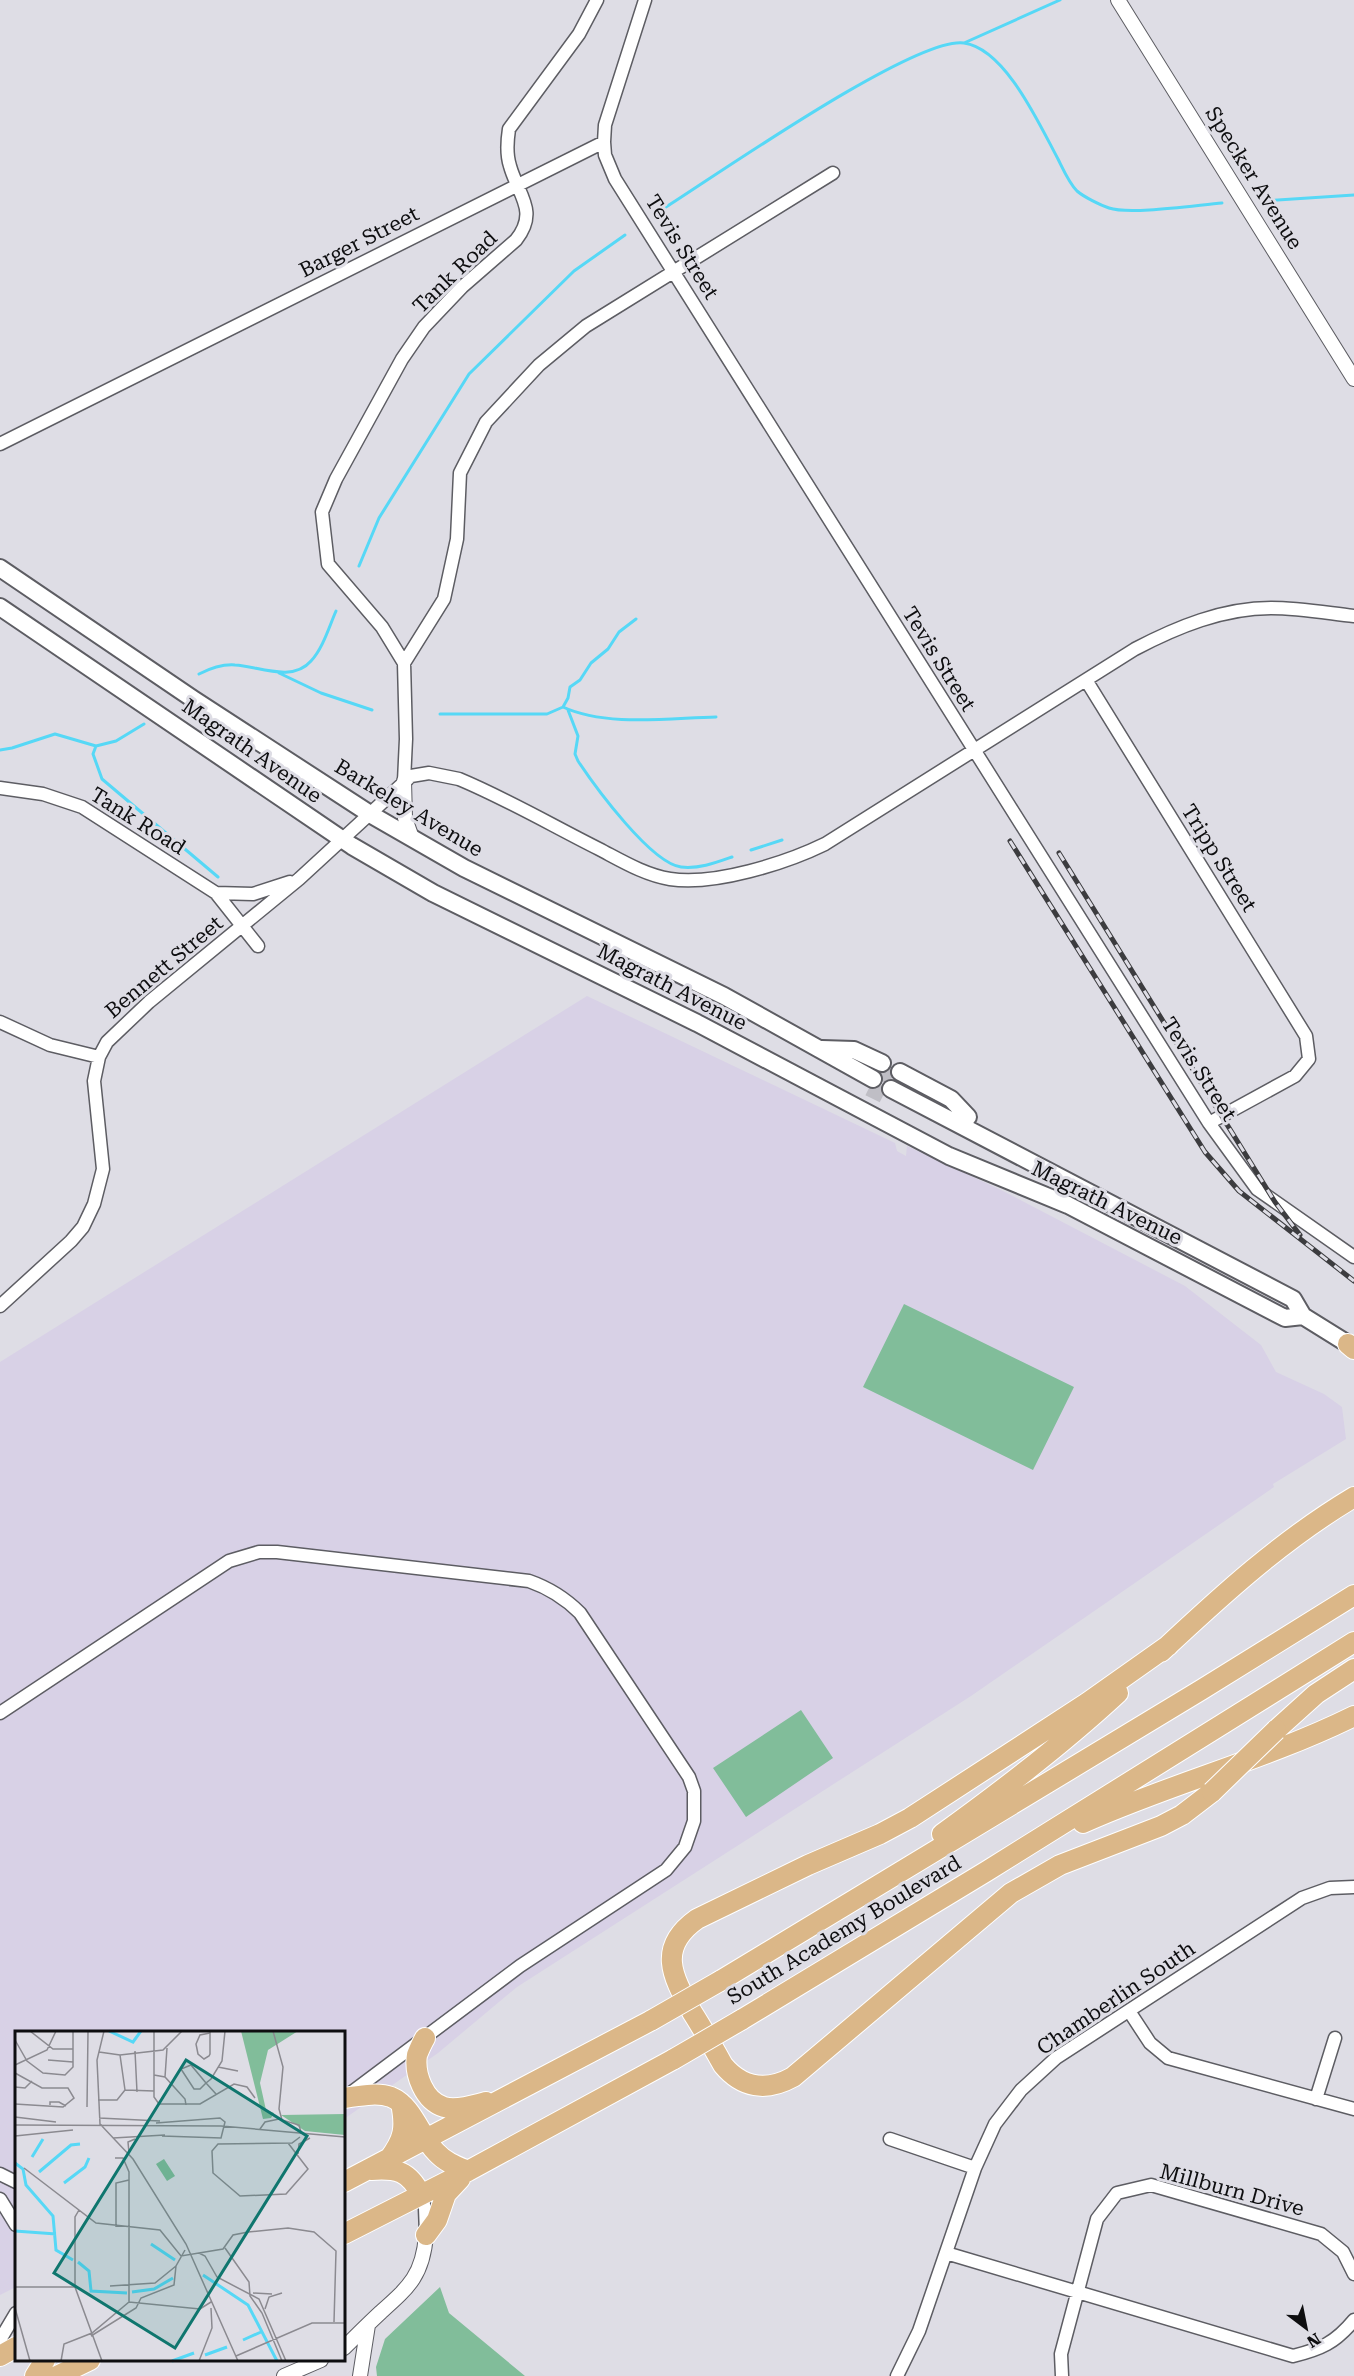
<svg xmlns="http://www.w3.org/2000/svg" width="1354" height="2376" font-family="'Roboto Serif',serif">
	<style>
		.education { fill: #d8d1e6 }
		.green { fill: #81bd9a }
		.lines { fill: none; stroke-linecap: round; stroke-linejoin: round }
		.stream { stroke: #56d8f6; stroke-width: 3 }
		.secondary-tunnel { stroke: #bfbec5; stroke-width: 16; stroke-dasharray: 16 8; stroke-linecap: butt }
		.minor-casing { stroke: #5d5d63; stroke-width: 15 }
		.tertiary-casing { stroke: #5d5d63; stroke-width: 16 }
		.secondary-casing { stroke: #5d5d63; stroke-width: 20 }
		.trunk-casing { stroke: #fff; stroke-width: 22 }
		.minor { stroke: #fff; stroke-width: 12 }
		.tertiary { stroke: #fff; stroke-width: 14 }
		.secondary { stroke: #fff; stroke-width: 16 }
		.trunk { stroke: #dbb788; stroke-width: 20 }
		.rail-casing { stroke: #3c3c3f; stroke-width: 5 }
		.rail { stroke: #dedde5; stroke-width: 3; stroke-dasharray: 9; stroke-linecap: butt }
		.trunk-bridge-casing { stroke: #fff; stroke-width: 22; stroke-linecap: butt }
		.trunk-bridge { stroke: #dbb788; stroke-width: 20 }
		.labels { text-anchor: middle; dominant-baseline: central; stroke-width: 6; stroke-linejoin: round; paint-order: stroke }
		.street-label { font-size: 21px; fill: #0e0e10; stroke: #dedde5 }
		.inset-river { fill: none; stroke: #56d8f6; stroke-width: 3 }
		.inset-road { fill: none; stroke: #8b8a90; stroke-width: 1.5 }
		.view { fill: #0f766e; fill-opacity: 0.15; stroke: #0f766e; stroke-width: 3 }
		.inset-edge { fill: none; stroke: #0e0e10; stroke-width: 3 }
	</style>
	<rect width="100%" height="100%" fill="#dedde5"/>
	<!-- education -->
	<path class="education" d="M 587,996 L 895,1143 L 897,1151 L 906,1156 L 907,1146 L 1003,1191 L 1185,1286 L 1261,1345 L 1276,1372 L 1324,1394 L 1342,1407 L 1346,1439 L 1273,1484 L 1274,1487 L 971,1696 L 517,1987 L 438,2053 L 344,2119 L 344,2032 L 16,2032 L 16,2287 L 0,2295 L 0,1362 Z"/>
	<!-- green -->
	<path class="green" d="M 904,1304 L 1074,1387 L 1033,1470 L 863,1387 Z
		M 801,1710 L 833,1758 L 746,1817 L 713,1768 Z
		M 440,2287 L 449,2313 L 525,2376 L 377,2376 L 376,2367 L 385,2339 Z"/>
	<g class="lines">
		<!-- stream -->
		<path class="stream" d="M 964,43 L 1060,0
			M 1261,201 L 1354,195
			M 663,209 C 714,177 915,36 964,43 C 1006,49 1040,126 1058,159 C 1063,169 1069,183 1077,191 C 1084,197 1100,205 1109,208 C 1130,215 1197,205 1222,203
			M 359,566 L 379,518 L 469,374 L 574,271 L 625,235
			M 279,673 L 321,693 L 372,710
			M 199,674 C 211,668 222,664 235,665 C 258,666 292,683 311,661 C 323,648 329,627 336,611
			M 563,707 L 568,698 L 570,687 L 580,680 L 591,663 L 608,649 L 619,632 L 636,619
			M 568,710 L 578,736 L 575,754 L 578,761 C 596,788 651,863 681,867 C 699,869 715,863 732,857
			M 440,714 L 547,714 L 563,707 C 606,727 669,718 716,717
			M 96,746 L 93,754 L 102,779 L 218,877
			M 0,750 L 12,748 L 55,734 L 96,746 L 116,741 L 144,724
			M 751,850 L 782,840"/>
		<!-- secondary-tunnel -->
		<path class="secondary-tunnel" d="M 878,1070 L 896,1080
			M 869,1088 L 887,1097"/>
		<!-- minor casing -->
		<g class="minor-casing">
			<path id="minor" d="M 604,142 L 605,155 L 615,179 L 1209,1123 L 1257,1189 L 1354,1257
				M 0,444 L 604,142 L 605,125 L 645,0
				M 404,663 L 444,599 L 457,539 L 460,473 L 486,422 L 539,365 L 586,326 L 833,173
				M 1086,680 L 1306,1036 L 1309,1059 L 1295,1076 L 1209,1123
				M 404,781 L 406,739 L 404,663 L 382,627 L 328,564 L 322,512 L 336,479 L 402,359 L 424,327 L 462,287 L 516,240 C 539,211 518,195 510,166 C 506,154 507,142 509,129 L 579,34 L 597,0
				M 0,788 L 43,794 L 82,807 L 216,893 L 253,894 L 290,882
				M 216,893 L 258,946
				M 0,1022 L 50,1045 L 99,1057
				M 0,1306 L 71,1241 L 83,1227 L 94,1204 L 103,1169 L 94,1081 L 99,1057 L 107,1042 L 149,1002 L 299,879 L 411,776 L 429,773 L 459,779 C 507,799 553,826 599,849 C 622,861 645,875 670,879 C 714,886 786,863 825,844 L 1135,649 C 1177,627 1223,608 1271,608 C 1299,608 1327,613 1354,616
				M 0,1713 L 229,1561 L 259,1552 L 277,1552 L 529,1581 C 549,1588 565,1598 580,1613 L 689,1777 L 694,1791 L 694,1821 L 685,1847 L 666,1870 L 520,1966 L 348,2095
				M 1129,2011 L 1150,2043 L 1168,2058 L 1354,2109
				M 1316,2099 L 1335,2038
				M 890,2139 L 975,2168
				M 0,2174 L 16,2182
				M 421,2195 L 425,2208 L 426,2234
				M 0,2199 L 16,2225
				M 946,2253 L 1293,2356 C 1321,2349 1335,2343 1354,2320
				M 0,2340 L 16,2313
				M 897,2376 L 919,2331 L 975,2168 L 995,2124 L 1021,2090 L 1056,2058 L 1302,1898 L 1330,1888 L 1354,1887
				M 1062,2376 L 1061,2354 L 1097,2219 L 1117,2193 L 1151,2185 L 1321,2234 L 1343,2252 L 1354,2274"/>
		</g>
		<!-- tertiary casing -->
		<g class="tertiary-casing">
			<path id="tertiary" d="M 1118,0 L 1354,379
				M 404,781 L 405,818 L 412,838
				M 344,2348 C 356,2336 368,2324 381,2312 C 409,2287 423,2275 426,2235
				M 284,2376 L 321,2360
				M 360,2376 L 368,2325"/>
		</g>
		<!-- secondary casing -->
		<g class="secondary-casing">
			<path id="secondary" d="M 0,568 L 193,699 L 370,814 L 464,868 L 724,996 L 873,1079
				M 0,607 L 352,846 L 433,893 L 697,1023 L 949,1156 L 1068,1205 L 1285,1318 L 1303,1316 L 1348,1344 L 1354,1346
				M 822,1049 L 854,1050 L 882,1063
				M 900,1072 L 951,1099 L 968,1117
				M 891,1089 L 1293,1299 L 1303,1316"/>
		</g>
		<!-- trunk casing -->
		<g class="trunk-casing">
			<path id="trunk" d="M 1348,1344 L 1354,1349
				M 1169,1645 L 1087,1703 L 910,1818 L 880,1834 L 808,1865 L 697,1919 C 656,1948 673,1977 692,2012 C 703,2029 713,2047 723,2065 C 742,2088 766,2092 793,2077 L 1011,1893 L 1060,1865 L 1161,1826 L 1182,1815 L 1212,1792
				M 1161,1652 C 1222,1595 1282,1540 1354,1497
				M 1276,1730 L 1316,1694 L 1354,1669
				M 1083,1823 C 1172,1783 1267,1759 1354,1716
				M 942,1834 C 1003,1790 1063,1744 1118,1693
				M 720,1981 L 1201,1690 L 1354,1595
				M 741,2020 L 987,1871 L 1354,1642
				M 425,2038 C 422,2043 419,2050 417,2055 C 414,2074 424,2101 444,2107 C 457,2111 474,2105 486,2102
				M 344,2098 C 359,2096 377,2092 391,2097 C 413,2106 420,2136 436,2152 C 445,2162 456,2166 468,2171
				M 389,2159 C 404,2139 406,2128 401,2103
				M 371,2170 C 397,2168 409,2171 421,2195
				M 344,2182 L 652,2020
				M 344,2234 L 468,2171 L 674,2059
				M 426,2235 L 437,2220 L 446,2194 L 460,2179
				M 0,2356 L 16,2347
				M 35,2376 L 45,2360
				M 57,2376 L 90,2360"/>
		</g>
		<!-- minor -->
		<use href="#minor" class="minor"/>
		<!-- tertiary -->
		<use href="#tertiary" class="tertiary"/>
		<!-- secondary -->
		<use href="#secondary" class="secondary"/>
		<!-- trunk -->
		<use href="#trunk" class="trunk"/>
		<!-- rail casing -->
		<g class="rail-casing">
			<path id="rail" d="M 1010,841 L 1205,1152 L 1239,1191 L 1354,1281
				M 1059,853 L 1275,1202 L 1300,1235"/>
		</g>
		<!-- rail -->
		<use href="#rail" class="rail"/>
		<!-- trunk-bridge casing -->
		<g class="trunk-bridge-casing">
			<path id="trunk-bridge" d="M 1212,1792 L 1276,1730
				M 652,2020 L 720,1981
				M 674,2059 L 741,2020"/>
		</g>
		<!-- trunk-bridge -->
		<use href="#trunk-bridge" class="trunk-bridge"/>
	</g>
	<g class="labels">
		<!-- street labels -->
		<g class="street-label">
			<text transform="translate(1254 178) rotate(58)">Specker Avenue</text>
			<text transform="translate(359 242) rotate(-27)">Barger Street</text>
			<text transform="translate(682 247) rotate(58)">Tevis Street</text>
			<text transform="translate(455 272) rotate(-44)">Tank Road</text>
			<text transform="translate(939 659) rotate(58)">Tevis Street</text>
			<text transform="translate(252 751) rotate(35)">Magrath Avenue</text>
			<text transform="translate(409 808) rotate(31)">Barkeley Avenue</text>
			<text transform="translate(138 821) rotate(32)">Tank Road</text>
			<text transform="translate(1219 858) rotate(58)">Tripp Street</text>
			<text transform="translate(164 967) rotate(-40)">Bennett Street</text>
			<text transform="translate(672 987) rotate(27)">Magrath Avenue</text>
			<text transform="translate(1199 1069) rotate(57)">Tevis Street</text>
			<text transform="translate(1107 1203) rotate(26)">Magrath Avenue</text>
			<text transform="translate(844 1930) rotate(-31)">South Academy Boulevard</text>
			<text transform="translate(1116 1998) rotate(-34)">Chamberlin South</text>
			<text transform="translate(1232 2190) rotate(15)">Millburn Drive</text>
		</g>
	</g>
	<!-- overview -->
	<g transform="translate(15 2031)">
		<rect width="330" height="330" fill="#dedde5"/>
		<path d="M 226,0 L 283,0 L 253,19 L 245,52 L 251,79 L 259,82 L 256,87 L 248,88 ZM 330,83 L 330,104 L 290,100 L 266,84 ZM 149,128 L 160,145 L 152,150 L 141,133 Z" fill="#81bd9a"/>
		<path class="inset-river" d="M 94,0 L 118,11 L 126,0M 17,126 L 28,108M 0,132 L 8,138 L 11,154 L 38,185 L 41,219 L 58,229M 24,141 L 56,114 L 65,113M 49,152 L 70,136 L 74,127M 0,200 L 41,203M 136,213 L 160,229M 63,231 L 74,240 L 76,260 L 112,262M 188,244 L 233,274 L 262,330M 117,261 L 139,258 L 158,247M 228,309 L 246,301M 190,324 L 212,316M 157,330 L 179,322"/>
		<path class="inset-road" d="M 15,0 L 38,18 L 58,18M 89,0 L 82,29 L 85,93 L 118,128 L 171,213 L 223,330M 139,0 L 139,66 L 144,73 L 185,73 L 219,53 L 232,56 L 240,67M 258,0 L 268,36 L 264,78 L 267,89M 195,2 L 185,4 L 181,13 L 183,23 L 189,28 L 194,25 L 195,23 L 195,0M 0,9 L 12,30 L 28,42 L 50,44 L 58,36 L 58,0M 120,20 L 122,61M 84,21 L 105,24 L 148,19 L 167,0M 105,24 L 110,59M 33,29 L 58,31M 0,34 L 32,19 L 41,0M 203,36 L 223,40M 0,42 L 27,57 L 53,57 L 59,67 L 48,76 L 0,73M 139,44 L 150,46 L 170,68 L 171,74M 150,46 L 152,17M 0,56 L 10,57 L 17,50M 110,59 L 139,60M 201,63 L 191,52 L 176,34 L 166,38 L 179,58 L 185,58 L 191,52 L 196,48 L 207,30 L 210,0M 83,69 L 102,69 L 110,59M 35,74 L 35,71 L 44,71 L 51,75M 72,76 L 73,1M 0,86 L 41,91M 84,87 L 145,90M 141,92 L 205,87 L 210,91 L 206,107 L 147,105M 0,94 L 206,95 L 330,106M 245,98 L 250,91 L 264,88 L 284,94 L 286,101M 0,105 L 58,99M 98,107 L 150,104M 273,112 L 293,138 L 271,163 L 225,165 L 198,142 L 197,120 L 203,113 L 277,112 L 285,106M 114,122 L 113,111 L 120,108M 283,123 L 284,113 L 295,107M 100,127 L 108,127 L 114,141 L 114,271M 9,137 L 81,192 L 145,199 L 166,225 L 208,218 L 218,204 L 233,201 L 273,197 L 299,201 L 321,220 L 319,291M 64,179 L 60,186 L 60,256 L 87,330M 101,196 L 101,152 L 114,149M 210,217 L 234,251 L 235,265 L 247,282 L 267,330M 184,222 L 190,225 L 202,246 L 244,268 L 271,330M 95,255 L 140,252 L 161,235M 0,256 L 60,256M 238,262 L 257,263M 0,277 L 15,330M 250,278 L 254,266 L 267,262M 76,305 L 121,277 L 126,267 L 159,254 L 161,235 L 170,219M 221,325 L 297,292 L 330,292M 46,330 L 49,313 L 77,302 L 114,271 L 185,278 L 196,271M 184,330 L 197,297 L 196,277"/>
		<path class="view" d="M 171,29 L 292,105 L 160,317 L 39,242 Z"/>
		<rect width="330" height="330" class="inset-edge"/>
	</g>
	<!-- north arrow -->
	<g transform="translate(1306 2328) rotate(148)" stroke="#dedde5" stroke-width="4.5" paint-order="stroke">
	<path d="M0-4.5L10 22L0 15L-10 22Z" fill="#0e0e10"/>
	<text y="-9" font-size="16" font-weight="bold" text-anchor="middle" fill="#0e0e10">N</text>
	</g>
</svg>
